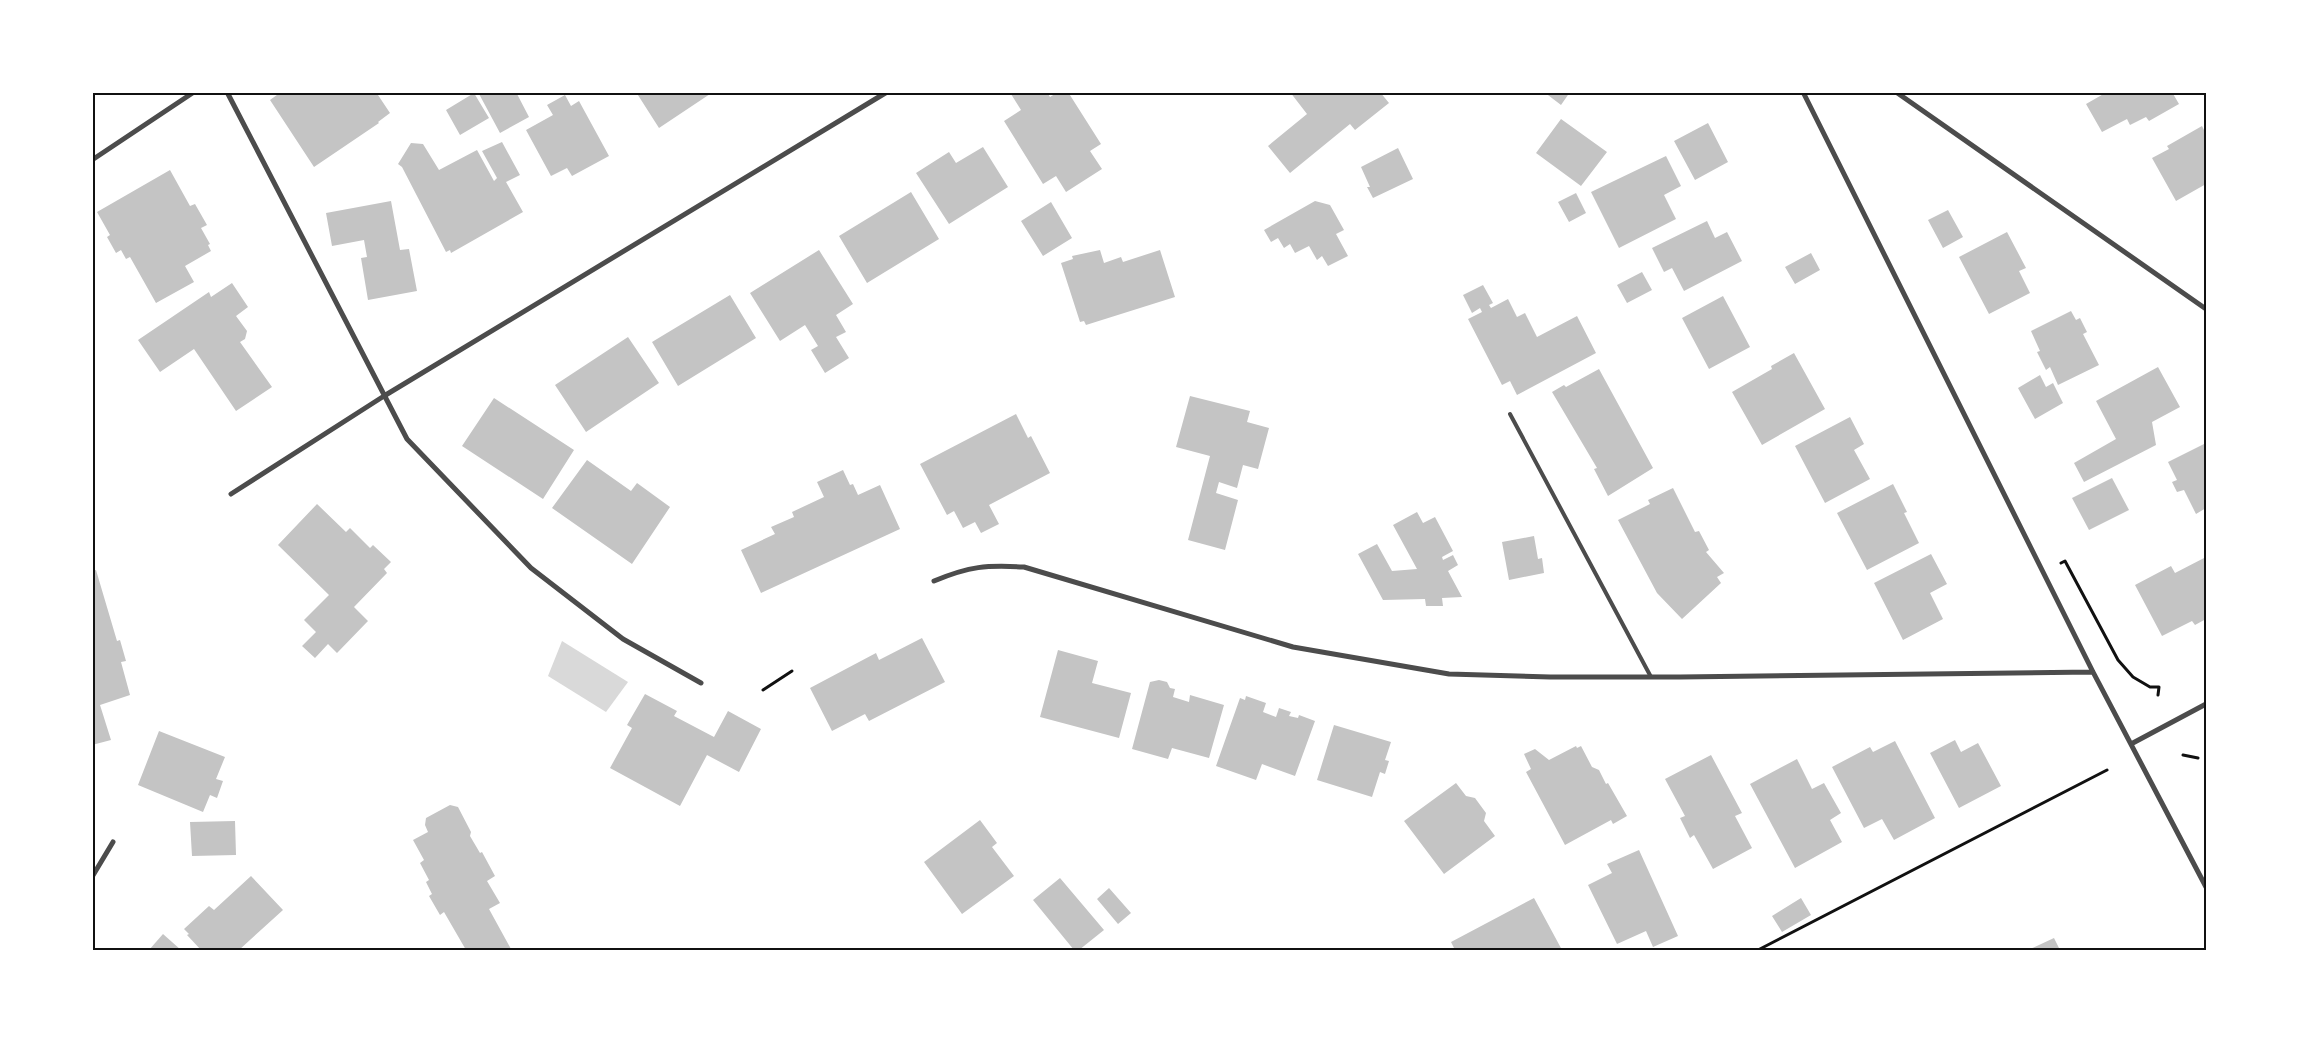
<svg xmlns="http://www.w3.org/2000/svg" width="2299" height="1043" font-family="'Noto Sans',sans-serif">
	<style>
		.water { fill: #d9d9d9 }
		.building { fill: #c4c4c4 }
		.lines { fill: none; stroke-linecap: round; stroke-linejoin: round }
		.path { stroke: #111; stroke-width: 3 }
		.service { stroke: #4c4c4c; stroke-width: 4 }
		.minor { stroke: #4c4c4c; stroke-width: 5 }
		.neatline { fill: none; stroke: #111; stroke-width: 2 }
	</style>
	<rect width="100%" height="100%" fill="#fff"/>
	<!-- water -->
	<path class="water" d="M 562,641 L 628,682 L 606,712 L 548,676 Z"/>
	<!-- building -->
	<path class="building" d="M 281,92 L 376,92 L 390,113 L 378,122 L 379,123 L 314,167 L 270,100 Z
		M 478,92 L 516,92 L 529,117 L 500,133 Z
		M 636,92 L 713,92 L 659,128 Z
		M 1014,92 L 1047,92 L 1050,97 L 1058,92 L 1068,92 L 1101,144 L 1090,151 L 1102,169 L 1066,192 L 1056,176 L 1043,184 L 1004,121 L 1021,110 L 1011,94 Z
		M 1290,92 L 1380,92 L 1389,103 L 1355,130 L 1350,124 L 1290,173 L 1268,146 L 1307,114 Z
		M 1544,92 L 1570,92 L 1561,105 Z
		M 2107,92 L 2172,92 L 2179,104 L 2149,121 L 2146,117 L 2130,125 L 2127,119 L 2102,132 L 2086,104 Z
		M 474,93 L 489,118 L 460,135 L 446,110 Z
		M 565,95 L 571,106 L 579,101 L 609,156 L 572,176 L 567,168 L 551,176 L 526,130 L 553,115 L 547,105 Z
		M 1561,119 L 1607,152 L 1581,186 L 1536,153 Z
		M 1708,123 L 1728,162 L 1695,180 L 1674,141 Z
		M 2202,126 L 2206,134 L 2206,184 L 2176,201 L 2152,158 L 2169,149 L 2167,146 Z
		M 502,142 L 520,175 L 506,182 L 523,212 L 451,253 L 450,250 L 446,252 L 402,167 L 398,164 L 411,143 L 423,144 L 439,170 L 477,150 L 494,181 L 497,178 L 482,151 Z
		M 983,147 L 1008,187 L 949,224 L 916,173 L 949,152 L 956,163 Z
		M 1398,148 L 1413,179 L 1373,198 L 1367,187 L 1370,187 L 1361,167 Z
		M 1666,156 L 1681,186 L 1664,195 L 1676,219 L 1619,248 L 1591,192 Z
		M 170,170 L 190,206 L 195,204 L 207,225 L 201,228 L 210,244 L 208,245 L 211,251 L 185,266 L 194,282 L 156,303 L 130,257 L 126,259 L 121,250 L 116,253 L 107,237 L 110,235 L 97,212 Z
		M 911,192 L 939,239 L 867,283 L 839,236 Z
		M 1576,193 L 1586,213 L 1569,222 L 1558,202 Z
		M 391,201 L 400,250 L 409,249 L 417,291 L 368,300 L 361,258 L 367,257 L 364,240 L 332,246 L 326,213 Z
		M 1315,201 L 1330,205 L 1344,230 L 1336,234 L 1348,256 L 1328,266 L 1322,256 L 1317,260 L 1309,246 L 1295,253 L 1290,244 L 1284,248 L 1278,238 L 1271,242 L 1264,230 Z
		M 1051,202 L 1072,238 L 1043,256 L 1021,221 Z
		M 1948,210 L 1963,237 L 1943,248 L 1928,220 Z
		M 1707,221 L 1715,238 L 1727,232 L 1742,261 L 1684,291 L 1672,268 L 1664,272 L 1652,248 Z
		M 2007,232 L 2026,268 L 2019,271 L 2030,293 L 1989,314 L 1959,257 Z
		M 819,250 L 853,304 L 836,315 L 846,332 L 836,337 L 849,358 L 825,373 L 811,350 L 818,346 L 805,325 L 780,341 L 750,293 Z
		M 1100,250 L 1104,263 L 1121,257 L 1123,262 L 1160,250 L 1175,297 L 1086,325 L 1084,321 L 1080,322 L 1061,263 L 1073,259 L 1072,256 Z
		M 1811,253 L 1820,270 L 1795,284 L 1785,267 Z
		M 1642,272 L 1652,290 L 1627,303 L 1617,285 Z
		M 232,283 L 248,307 L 236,316 L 247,331 L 245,339 L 240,342 L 272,387 L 236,411 L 194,349 L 160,372 L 138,340 L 209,292 L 211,297 Z
		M 1483,285 L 1493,303 L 1489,305 L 1491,308 L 1508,299 L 1517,317 L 1525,313 L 1537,337 L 1577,316 L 1596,353 L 1517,395 L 1510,381 L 1502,385 L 1468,319 L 1482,312 L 1480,308 L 1472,313 L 1463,295 Z
		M 730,295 L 756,338 L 678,386 L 652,342 Z
		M 1723,296 L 1750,347 L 1709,369 L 1682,318 Z
		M 2071,311 L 2076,320 L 2080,318 L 2087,332 L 2083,334 L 2099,365 L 2058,385 L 2050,367 L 2046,370 L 2037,352 L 2040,351 L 2031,331 Z
		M 628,337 L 659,383 L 586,432 L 555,385 Z
		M 1794,353 L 1825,409 L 1762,445 L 1732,392 L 1772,369 L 1771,366 Z
		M 2158,367 L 2180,407 L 2152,422 L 2156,445 L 2084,482 L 2074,463 L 2116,439 L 2096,401 Z
		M 1599,369 L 1653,468 L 1608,496 L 1594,469 L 1597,468 L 1552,392 L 1564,385 L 1566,387 Z
		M 2040,375 L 2046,387 L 2053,383 L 2063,403 L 2035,419 L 2018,388 Z
		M 1190,396 L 1250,411 L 1247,422 L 1269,428 L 1258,469 L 1243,465 L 1237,488 L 1219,482 L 1216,493 L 1238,500 L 1225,550 L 1188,540 L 1210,456 L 1176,447 Z
		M 494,398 L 574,450 L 543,499 L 462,446 Z
		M 1016,414 L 1028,438 L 1031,436 L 1050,473 L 989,505 L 999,524 L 981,533 L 975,522 L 963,528 L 954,511 L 947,515 L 920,464 Z
		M 1850,417 L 1864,444 L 1854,450 L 1870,479 L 1825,503 L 1795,446 Z
		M 2206,443 L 2206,508 L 2196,514 L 2184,490 L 2177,492 L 2172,482 L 2177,480 L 2168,462 Z
		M 587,460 L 631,491 L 637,483 L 670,507 L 632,564 L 552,508 Z
		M 843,470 L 850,485 L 853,484 L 858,495 L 880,485 L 900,529 L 761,593 L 741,550 L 775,534 L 771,527 L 794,517 L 792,512 L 824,497 L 817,482 Z
		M 2112,478 L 2129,510 L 2089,530 L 2072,498 Z
		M 1893,484 L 1907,512 L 1904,513 L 1919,543 L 1867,570 L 1837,513 Z
		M 1673,488 L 1695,532 L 1699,531 L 1709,550 L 1706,552 L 1724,573 L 1717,577 L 1721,583 L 1682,619 L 1657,593 L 1618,520 L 1650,504 L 1648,500 Z
		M 317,504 L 346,532 L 350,528 L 370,548 L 373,545 L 391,562 L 384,569 L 387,573 L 354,607 L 368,621 L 337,653 L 328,644 L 315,658 L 302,646 L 316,632 L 304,620 L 329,595 L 278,545 Z
		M 1417,512 L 1423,523 L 1435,517 L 1453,551 L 1442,557 L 1443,560 L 1453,555 L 1458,565 L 1448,571 L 1462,597 L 1442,598 L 1443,606 L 1426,606 L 1425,599 L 1383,600 L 1358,554 L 1377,544 L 1392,571 L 1417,569 L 1393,525 Z
		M 1534,536 L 1538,559 L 1542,558 L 1544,573 L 1509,580 L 1502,542 Z
		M 1931,554 L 1947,584 L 1930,593 L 1943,619 L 1903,640 L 1874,583 Z
		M 2206,557 L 2206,619 L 2195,625 L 2192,621 L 2162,636 L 2135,585 L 2171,566 L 2175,573 Z
		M 96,570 L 117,641 L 120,640 L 126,661 L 121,662 L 130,695 L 100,705 L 111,740 L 92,745 L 92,571 Z
		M 922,638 L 945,682 L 869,721 L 865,714 L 832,731 L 810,688 L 876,653 L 879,660 Z
		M 1058,650 L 1098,661 L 1092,683 L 1131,693 L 1119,738 L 1040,717 Z
		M 1159,680 L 1167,682 L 1170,688 L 1175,689 L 1173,697 L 1189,702 L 1190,695 L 1224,705 L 1209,758 L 1172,748 L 1168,759 L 1132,749 L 1150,682 Z
		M 645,694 L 677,711 L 674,716 L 714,737 L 728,711 L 761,729 L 739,772 L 707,755 L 680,806 L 610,768 L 632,728 L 627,725 Z
		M 1246,696 L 1266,703 L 1263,712 L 1276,717 L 1279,708 L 1291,712 L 1289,716 L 1298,718 L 1299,715 L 1315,721 L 1295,776 L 1262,764 L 1256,780 L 1216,766 L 1240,698 L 1245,700 Z
		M 1334,725 L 1391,742 L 1385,760 L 1389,761 L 1385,774 L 1380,772 L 1372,797 L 1317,780 Z
		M 159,731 L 225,757 L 216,779 L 223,781 L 217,798 L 210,795 L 203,812 L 138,785 Z
		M 1955,740 L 1961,752 L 1978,743 L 2001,786 L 1959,808 L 1930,753 Z
		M 1895,741 L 1935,818 L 1894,840 L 1882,819 L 1864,828 L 1832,767 L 1870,747 L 1873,752 Z
		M 1576,746 L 1577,748 L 1581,746 L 1592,767 L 1599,770 L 1606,784 L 1608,783 L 1627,816 L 1613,824 L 1611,820 L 1565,845 L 1526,772 L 1531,769 L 1524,754 L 1535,749 L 1549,760 Z
		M 1711,755 L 1742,813 L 1735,816 L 1752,848 L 1713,869 L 1694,835 L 1690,838 L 1680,818 L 1685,816 L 1665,779 Z
		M 1797,759 L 1812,789 L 1824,783 L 1841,813 L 1830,820 L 1842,842 L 1795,868 L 1750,784 Z
		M 1456,783 L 1466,796 L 1475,798 L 1486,813 L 1484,821 L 1495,836 L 1444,874 L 1404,821 Z
		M 450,805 L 458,807 L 471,832 L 470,836 L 480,853 L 482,852 L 495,876 L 487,881 L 500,903 L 489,909 L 511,949 L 509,950 L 466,950 L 444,912 L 440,915 L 429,896 L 432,894 L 426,882 L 429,880 L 420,863 L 424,860 L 413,840 L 428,832 L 425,825 L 426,818 Z
		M 980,820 L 997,843 L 992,847 L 1014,876 L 962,914 L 924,862 Z
		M 235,821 L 236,855 L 192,856 L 190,822 Z
		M 1639,850 L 1678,936 L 1653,947 L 1646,931 L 1617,944 L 1588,885 L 1612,873 L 1607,864 Z
		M 251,876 L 283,910 L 239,950 L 201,950 L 187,935 L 189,934 L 184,929 L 209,906 L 214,910 Z
		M 1060,878 L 1104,930 L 1079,950 L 1074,950 L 1033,900 Z
		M 1109,888 L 1131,913 L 1118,924 L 1097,899 Z
		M 1534,898 L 1562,950 L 1455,950 L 1451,942 Z
		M 1801,898 L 1811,915 L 1782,932 L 1772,916 Z
		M 163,934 L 181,950 L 149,950 Z
		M 2054,938 L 2060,950 L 2028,950 Z"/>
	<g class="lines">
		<!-- path -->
		<path class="path" d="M 2061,563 L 2065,561 L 2118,660 L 2133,677 L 2150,687 L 2159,687 L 2158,695
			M 763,690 L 792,671
			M 2183,755 L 2198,758
			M 1758,950 L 2107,770"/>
		<!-- service -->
		<path class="service" d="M 1510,414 L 1651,677"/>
		<!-- minor -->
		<path class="minor" d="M 227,92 L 407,439 L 531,568 L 623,639 L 701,683
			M 1803,92 L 2093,672 L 2206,887
			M 1896,92 L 2206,309
			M 92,160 L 194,92
			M 231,494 L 384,396 L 887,92
			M 934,581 C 970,566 986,565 1024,567 L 1293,647 L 1449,674 L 1550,677 L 1680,677 L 2093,672
			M 2131,744 L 2206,704
			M 92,877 L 113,842"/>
	</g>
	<!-- border -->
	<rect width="2299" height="1043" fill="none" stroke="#ffffff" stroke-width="188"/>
	<rect x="94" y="94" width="2111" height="855" class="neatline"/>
</svg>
